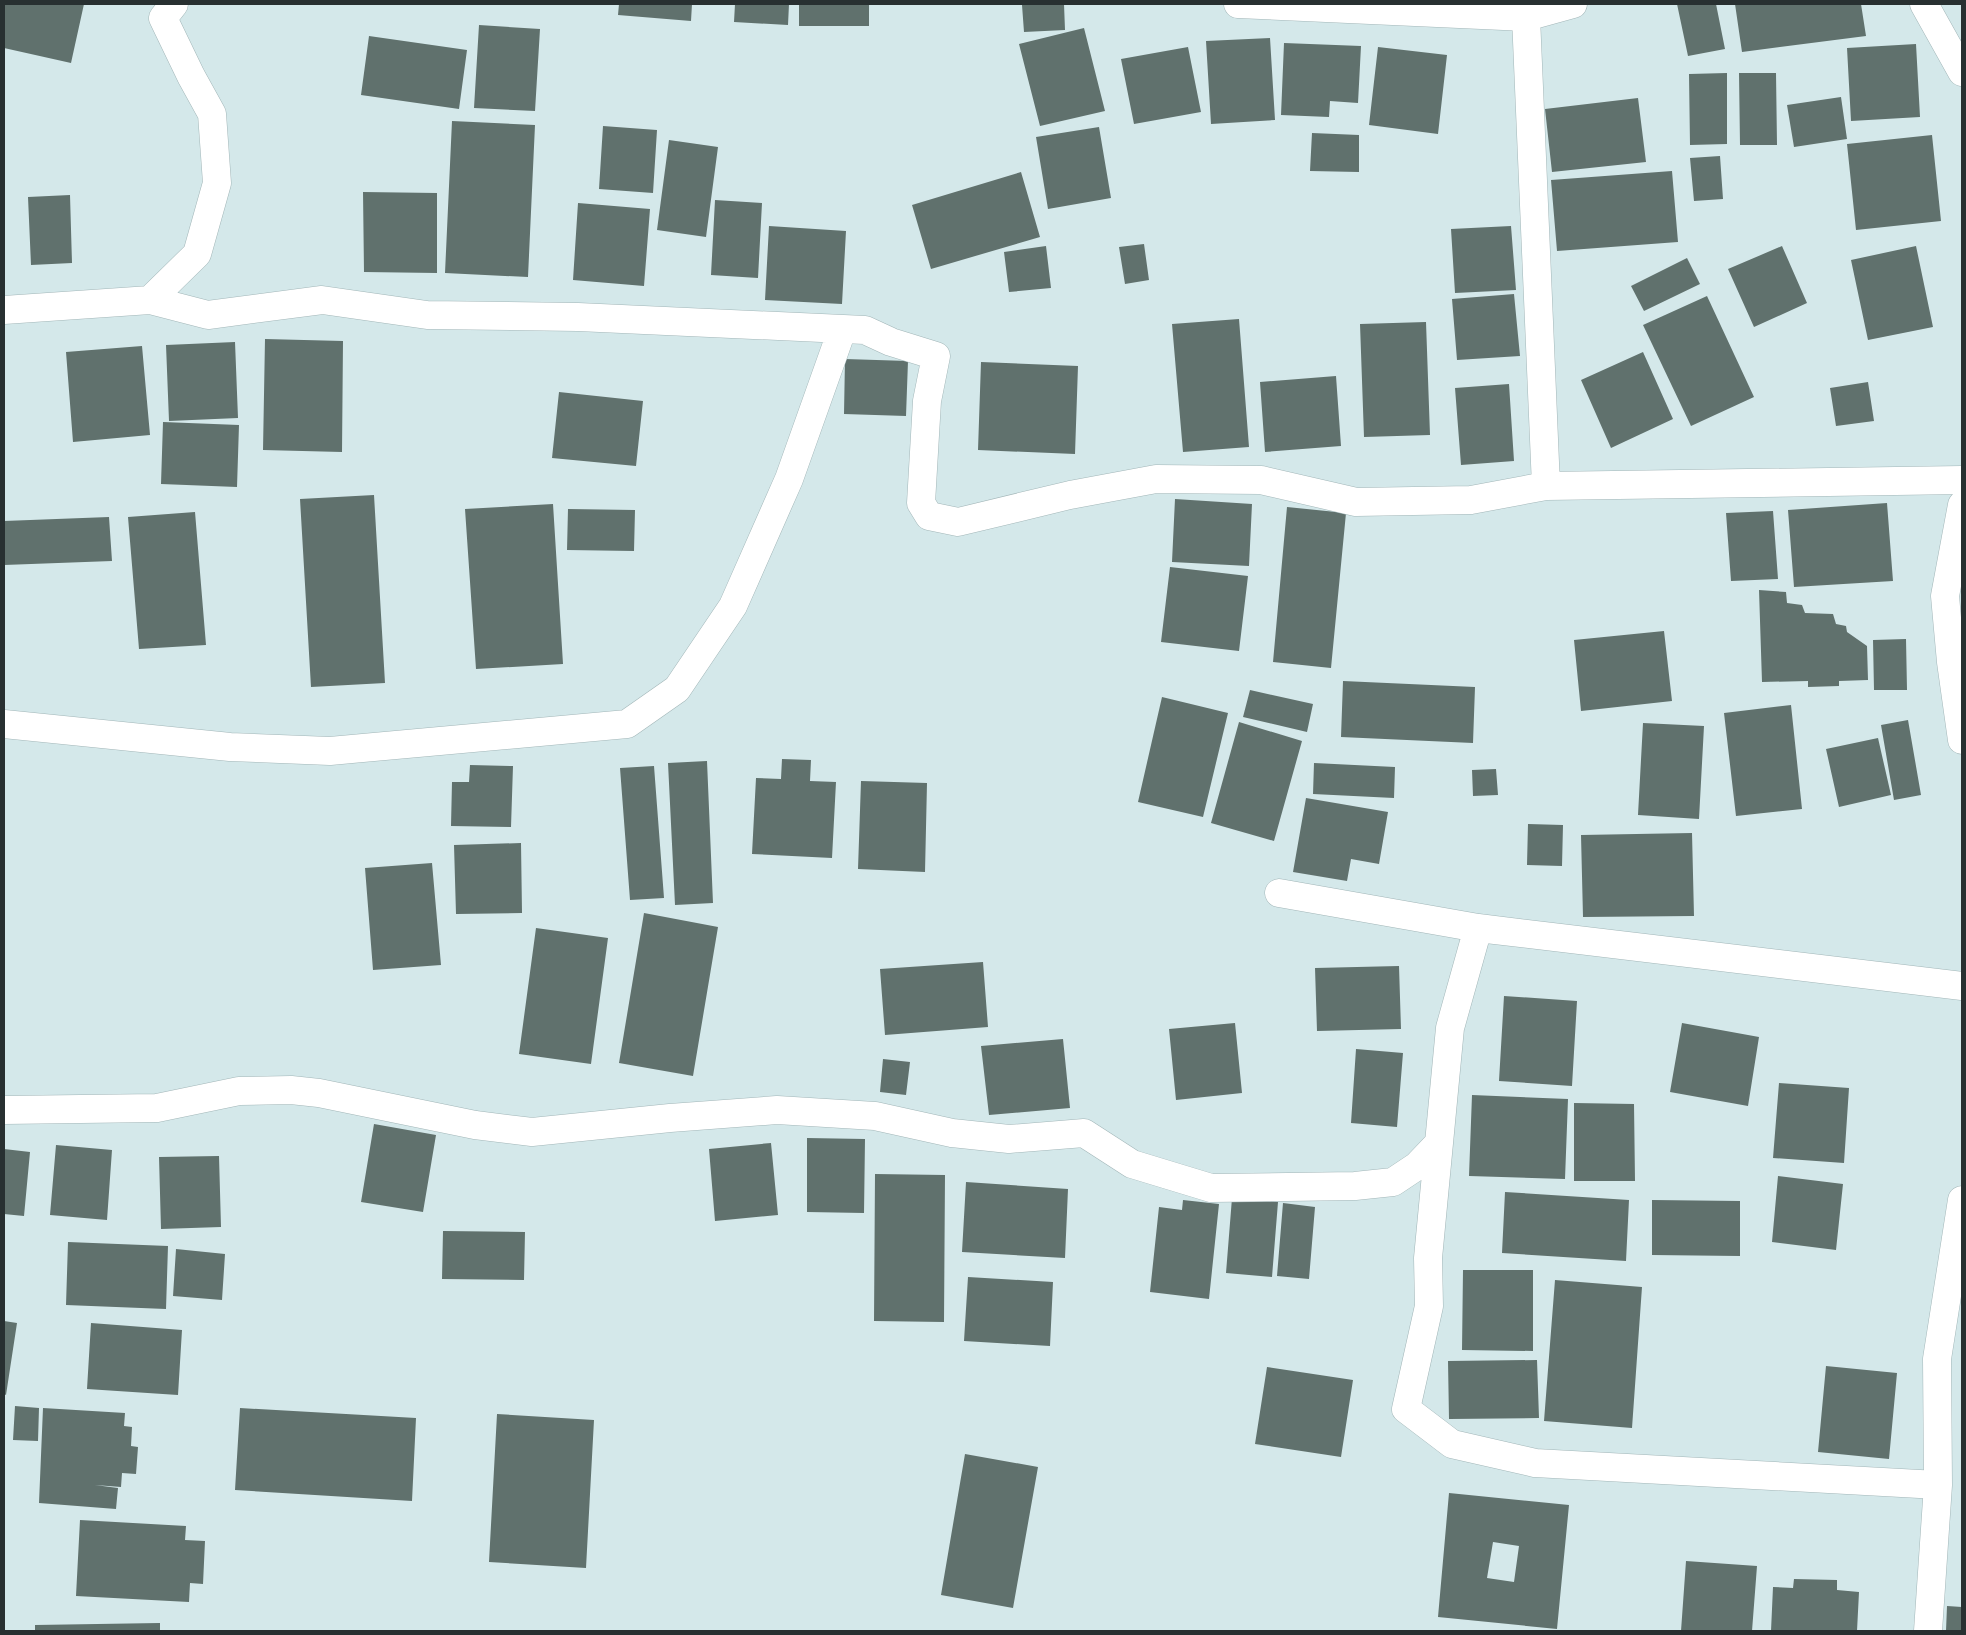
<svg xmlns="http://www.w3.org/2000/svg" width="1966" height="1635" font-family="'DejaVu Sans',sans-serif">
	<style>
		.building { fill: #60716d; fill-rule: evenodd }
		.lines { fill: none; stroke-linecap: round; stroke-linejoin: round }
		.street-casing { stroke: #a2b6b8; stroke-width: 29 }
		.street { stroke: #fff; stroke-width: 28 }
	</style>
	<rect width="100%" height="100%" fill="#d4e8ea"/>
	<!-- building -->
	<path class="building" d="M 4,4 L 84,4 L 71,63 L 4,48 Z
		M 619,4 L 692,4 L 691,21 L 618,15 Z
		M 735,4 L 789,4 L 788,25 L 734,22 Z
		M 799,4 L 869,4 L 869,26 L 799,26 Z
		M 1064,4 L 1065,30 L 1024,32 L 1022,5 Z
		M 1677,4 L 1716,4 L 1725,49 L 1688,56 Z
		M 1735,4 L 1861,4 L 1866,36 L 1742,52 Z
		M 479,25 L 540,29 L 535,111 L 474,108 Z
		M 1084,28 L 1105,111 L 1040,126 L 1019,44 Z
		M 369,36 L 467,50 L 459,109 L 361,95 Z
		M 1270,38 L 1275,120 L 1211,124 L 1206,41 Z
		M 1284,43 L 1361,46 L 1358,103 L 1330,101 L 1329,117 L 1281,115 Z
		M 1916,44 L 1920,117 L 1851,121 L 1847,48 Z
		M 1188,47 L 1201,112 L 1134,124 L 1121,59 Z
		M 1378,47 L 1447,55 L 1438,134 L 1369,125 Z
		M 1727,73 L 1727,144 L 1690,145 L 1689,74 Z
		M 1739,73 L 1776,73 L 1777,145 L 1740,145 Z
		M 1841,97 L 1847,139 L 1794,147 L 1787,105 Z
		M 1638,98 L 1646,162 L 1552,172 L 1545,109 Z
		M 452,121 L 535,125 L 528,277 L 445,273 Z
		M 603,126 L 657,130 L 653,193 L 599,189 Z
		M 1099,127 L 1111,198 L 1048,209 L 1036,137 Z
		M 1312,133 L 1359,135 L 1359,172 L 1310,171 Z
		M 1932,135 L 1941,221 L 1856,230 L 1847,144 Z
		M 669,140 L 718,147 L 706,237 L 657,230 Z
		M 1720,156 L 1723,199 L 1694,201 L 1690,158 Z
		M 1672,171 L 1678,242 L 1557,251 L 1551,180 Z
		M 1021,172 L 1040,237 L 931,269 L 912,205 Z
		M 363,192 L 437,193 L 437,273 L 364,272 Z
		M 70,195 L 72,263 L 31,265 L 28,197 Z
		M 715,200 L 762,203 L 758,278 L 711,275 Z
		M 578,203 L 650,209 L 644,286 L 573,280 Z
		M 769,226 L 846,231 L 842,304 L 765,300 Z
		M 1511,226 L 1516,290 L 1455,293 L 1451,229 Z
		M 1144,244 L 1149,280 L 1125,284 L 1119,247 Z
		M 1046,246 L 1051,288 L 1009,292 L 1004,252 Z
		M 1782,246 L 1807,303 L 1754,327 L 1728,269 Z
		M 1916,246 L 1933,327 L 1868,340 L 1851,260 Z
		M 1687,258 L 1700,284 L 1644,311 L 1631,286 Z
		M 1514,294 L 1520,356 L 1457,360 L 1452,299 Z
		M 1707,296 L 1754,397 L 1691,426 L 1643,325 Z
		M 1239,319 L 1249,447 L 1183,452 L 1172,324 Z
		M 1426,322 L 1430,435 L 1364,437 L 1360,324 Z
		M 265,339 L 343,341 L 342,452 L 263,450 Z
		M 235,342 L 238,418 L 169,421 L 166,345 Z
		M 142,346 L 150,435 L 73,442 L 66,352 Z
		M 1643,352 L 1673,419 L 1611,448 L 1581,380 Z
		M 845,359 L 908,361 L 906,416 L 844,414 Z
		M 981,362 L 1078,366 L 1075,454 L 978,450 Z
		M 1336,376 L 1341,446 L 1265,452 L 1260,382 Z
		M 1868,382 L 1874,421 L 1836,426 L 1830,388 Z
		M 1509,384 L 1514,461 L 1461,465 L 1455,388 Z
		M 559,392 L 643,401 L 636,466 L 552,458 Z
		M 163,422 L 239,425 L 237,487 L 161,484 Z
		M 374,495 L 385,683 L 311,687 L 300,499 Z
		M 1175,499 L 1252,504 L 1249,566 L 1172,562 Z
		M 1887,503 L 1893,581 L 1794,587 L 1788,510 Z
		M 553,504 L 563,664 L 476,669 L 465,509 Z
		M 1287,507 L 1346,513 L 1331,668 L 1273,662 Z
		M 568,509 L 635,510 L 634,551 L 567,550 Z
		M 1773,511 L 1778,579 L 1731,581 L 1726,513 Z
		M 195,512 L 206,645 L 139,649 L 128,517 Z
		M 109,517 L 112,561 L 4,565 L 4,521 Z
		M 1170,567 L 1248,576 L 1239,651 L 1161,642 Z
		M 1759,590 L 1786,592 L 1787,603 L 1802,605 L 1805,613 L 1833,614 L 1836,624 L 1846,626 L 1847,632 L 1867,646 L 1868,680 L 1839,681 L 1839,686 L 1808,687 L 1808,681 L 1762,682 Z
		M 1664,631 L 1672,701 L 1581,711 L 1574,640 Z
		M 1906,639 L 1907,690 L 1874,690 L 1873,640 Z
		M 1343,681 L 1475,687 L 1473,743 L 1341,737 Z
		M 1250,690 L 1313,704 L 1307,732 L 1243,717 Z
		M 1162,697 L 1228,713 L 1203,817 L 1138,802 Z
		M 1791,705 L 1802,809 L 1736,816 L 1724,713 Z
		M 1908,720 L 1921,795 L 1894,800 L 1881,725 Z
		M 1239,722 L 1302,741 L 1274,841 L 1211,823 Z
		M 1643,723 L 1704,726 L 1699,819 L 1638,815 Z
		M 1878,738 L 1891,795 L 1839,807 L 1826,749 Z
		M 782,759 L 811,760 L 810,781 L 836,782 L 832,858 L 752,854 L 756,778 L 781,779 Z
		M 707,761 L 713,903 L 675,905 L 668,763 Z
		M 1314,763 L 1395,767 L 1394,798 L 1313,794 Z
		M 470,765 L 513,766 L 511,827 L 451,826 L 452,782 L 469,782 Z
		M 654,766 L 664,898 L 630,900 L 620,768 Z
		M 1496,769 L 1498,795 L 1473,796 L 1472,770 Z
		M 861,781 L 927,783 L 925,872 L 858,869 Z
		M 1306,798 L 1388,812 L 1379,864 L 1351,859 L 1347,881 L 1293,872 Z
		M 1528,824 L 1563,825 L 1562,866 L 1527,865 Z
		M 1692,833 L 1694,916 L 1583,917 L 1581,835 Z
		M 521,843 L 522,913 L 456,914 L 454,845 Z
		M 432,863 L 441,965 L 373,970 L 365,868 Z
		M 644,913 L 718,927 L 693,1076 L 619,1063 Z
		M 536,928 L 608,938 L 591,1064 L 519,1054 Z
		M 983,962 L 988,1027 L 885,1035 L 880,969 Z
		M 1399,966 L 1401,1029 L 1317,1031 L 1315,968 Z
		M 1504,996 L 1577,1001 L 1572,1086 L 1499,1081 Z
		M 1235,1023 L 1242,1093 L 1176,1100 L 1169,1029 Z
		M 1682,1023 L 1759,1037 L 1748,1106 L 1670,1092 Z
		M 1063,1039 L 1070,1108 L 989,1115 L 981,1046 Z
		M 1356,1049 L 1403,1053 L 1397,1127 L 1351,1123 Z
		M 883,1059 L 910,1062 L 906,1095 L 880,1092 Z
		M 1779,1083 L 1849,1088 L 1844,1163 L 1773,1158 Z
		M 1472,1095 L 1568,1099 L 1565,1179 L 1469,1176 Z
		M 1574,1103 L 1634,1104 L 1635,1181 L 1574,1181 Z
		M 374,1124 L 436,1135 L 423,1212 L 361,1202 Z
		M 807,1138 L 865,1139 L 864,1213 L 807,1212 Z
		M 771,1143 L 778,1215 L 715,1221 L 709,1149 Z
		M 56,1145 L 112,1150 L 107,1220 L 50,1215 Z
		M 4,1149 L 30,1152 L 24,1216 L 4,1214 Z
		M 219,1156 L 221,1227 L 161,1229 L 159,1157 Z
		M 875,1174 L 945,1175 L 944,1322 L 874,1321 Z
		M 1778,1176 L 1843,1184 L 1836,1250 L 1772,1242 Z
		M 966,1182 L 1068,1189 L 1065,1258 L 962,1252 Z
		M 1505,1192 L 1629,1200 L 1626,1261 L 1502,1253 Z
		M 1232,1198 L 1278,1202 L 1272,1277 L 1226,1273 Z
		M 1183,1200 L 1219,1204 L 1209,1299 L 1150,1292 L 1159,1207 L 1182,1210 Z
		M 1652,1200 L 1740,1201 L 1740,1256 L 1652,1255 Z
		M 1283,1203 L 1315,1207 L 1309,1279 L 1277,1276 Z
		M 443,1231 L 525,1232 L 524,1280 L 442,1279 Z
		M 68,1242 L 168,1246 L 166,1309 L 66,1305 Z
		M 176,1249 L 225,1254 L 222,1300 L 173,1296 Z
		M 1463,1270 L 1533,1270 L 1533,1351 L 1462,1350 Z
		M 968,1277 L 1053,1282 L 1050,1346 L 964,1341 Z
		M 1555,1280 L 1642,1287 L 1632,1428 L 1544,1421 Z
		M 4,1321 L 17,1323 L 6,1395 L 4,1394 Z
		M 91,1323 L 182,1330 L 178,1395 L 87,1389 Z
		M 1537,1360 L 1539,1418 L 1449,1419 L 1448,1361 Z
		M 1826,1366 L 1897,1373 L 1889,1459 L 1818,1452 Z
		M 1267,1367 L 1353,1380 L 1341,1457 L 1255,1444 Z
		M 15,1406 L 39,1408 L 38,1441 L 13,1440 Z
		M 43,1408 L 125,1413 L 124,1426 L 132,1427 L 131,1446 L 138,1447 L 136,1474 L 122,1473 L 121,1487 L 95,1485 L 118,1488 L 116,1509 L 39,1503 Z
		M 240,1408 L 416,1418 L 412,1501 L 235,1490 Z
		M 497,1414 L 594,1420 L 586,1568 L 489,1562 Z
		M 965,1454 L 1038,1467 L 1013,1608 L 941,1595 Z
		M 1449,1493 L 1569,1505 L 1557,1629 L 1438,1617 ZM 1493,1542 L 1519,1546 L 1514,1582 L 1487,1578 Z
		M 80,1520 L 186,1526 L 185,1540 L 205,1541 L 203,1584 L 190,1583 L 189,1602 L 76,1596 Z
		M 1686,1561 L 1757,1566 L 1752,1631 L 1681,1631 Z
		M 1794,1579 L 1837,1580 L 1837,1590 L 1859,1592 L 1857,1631 L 1771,1631 L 1773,1587 L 1793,1588 Z
		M 1947,1606 L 1962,1607 L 1962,1631 L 1946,1631 Z
		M 160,1623 L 160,1631 L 35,1631 L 35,1625 Z"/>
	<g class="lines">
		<!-- street casing -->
		<g class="street-casing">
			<path id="street" d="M 1238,4 L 1526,17 L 1573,4
				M 1924,4 L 1962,72
				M 1526,17 L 1546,486
				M 150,300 L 197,254 L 217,183 L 212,114 L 191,76 L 163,18 L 174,4
				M 4,310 L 150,300 L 208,315 L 322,300 L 427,315 L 578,317 L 865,330 L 891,342 L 936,356 L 927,401 L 921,503 L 929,516 L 958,522 L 1070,495 L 1156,479 L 1261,480 L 1356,502 L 1471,500 L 1546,486 L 1962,480
				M 1962,505 L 1945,596 L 1951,662 L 1962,740
				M 4,724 L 230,747 L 330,751 L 627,724 L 677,689 L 733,606 L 789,479 L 842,330
				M 1279,893 L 1478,928 L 1962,986
				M 1478,928 L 1450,1028 L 1428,1258 L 1429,1306 L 1406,1409 L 1452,1444 L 1535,1463 L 1938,1485
				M 4,1110 L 157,1108 L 239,1091 L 291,1090 L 319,1093 L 475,1125 L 532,1132 L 670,1118 L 777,1110 L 875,1116 L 952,1133 L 1009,1139 L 1084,1133 L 1132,1164 L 1211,1188 L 1355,1186 L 1393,1182 L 1417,1166 L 1438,1144
				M 1928,1631 L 1938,1485 L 1937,1359 L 1962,1200"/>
		</g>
		<!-- street -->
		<use href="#street" class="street"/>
	</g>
	<!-- border -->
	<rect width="1966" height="1635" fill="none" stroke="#283031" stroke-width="10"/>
</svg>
